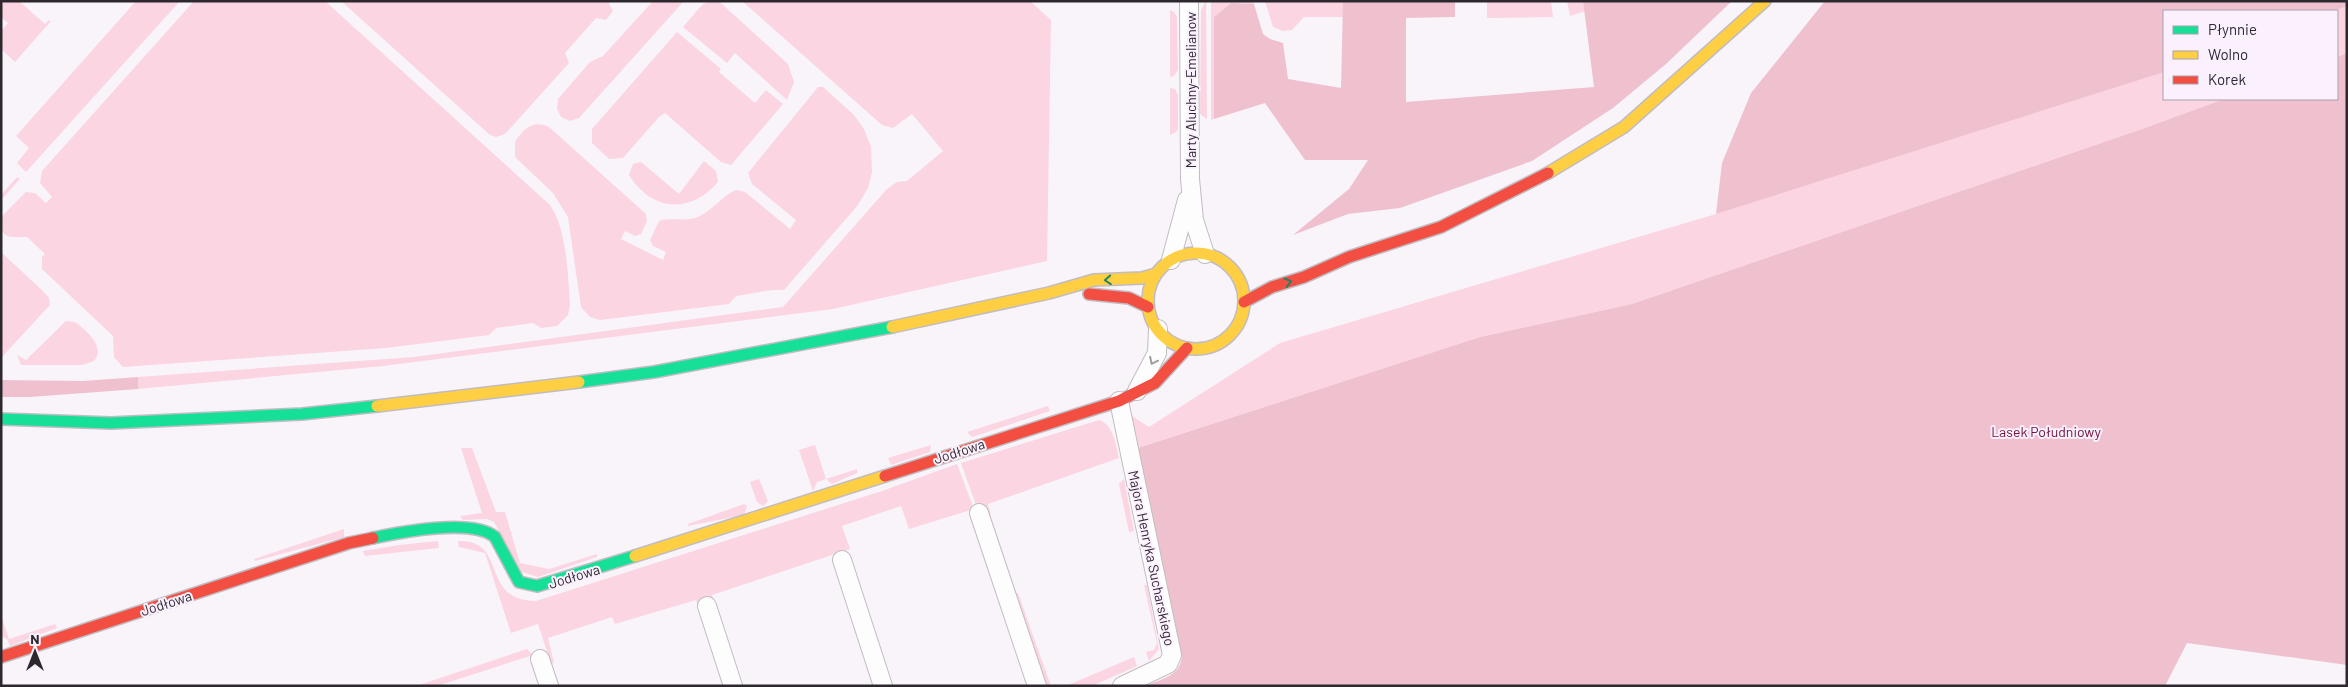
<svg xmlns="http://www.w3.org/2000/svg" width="2348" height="687" font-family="Barlow,sans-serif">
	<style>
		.green { fill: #fbd5e1 }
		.forest { fill: #efc1cf }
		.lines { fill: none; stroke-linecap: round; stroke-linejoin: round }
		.street-casing { stroke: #c1bcc2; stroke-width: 20 }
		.fast-casing { stroke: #c1bcc2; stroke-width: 14 }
		.slow-casing { stroke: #c1bcc2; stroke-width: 14 }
		.jam-casing { stroke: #c1bcc2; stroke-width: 14 }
		.street { stroke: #fefdfe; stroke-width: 18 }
		.fast { stroke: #16e098; stroke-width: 11 }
		.slow { stroke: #ffcf43; stroke-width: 11 }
		.jam { stroke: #f24e42; stroke-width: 11 }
		.oneway { stroke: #228463 }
		.oneway2 { stroke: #a09da0 }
		.labels { text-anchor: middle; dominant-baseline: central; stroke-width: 4; stroke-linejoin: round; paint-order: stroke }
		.street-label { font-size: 14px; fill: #2d282e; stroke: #fbf0fe }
		.park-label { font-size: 14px; fill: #6f1138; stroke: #fbf0fe }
	</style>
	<rect width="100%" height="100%" fill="#f9f4fa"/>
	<!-- green -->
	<path class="green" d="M 1,1 L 19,1 L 45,24 L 49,20 L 51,21 L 15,62 L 1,49 L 1,31 L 8,23 L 1,17 Z
		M 136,1 L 180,1 L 26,172 L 17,163 L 29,148 L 16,136 Z
		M 194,1 L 325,1 L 550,205 C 567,229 568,276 570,305 L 568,315 L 557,326 L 541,328 L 533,323 L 496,328 L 489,335 L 386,348 L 123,367 L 114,357 L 113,336 L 42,269 L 42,257 L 45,254 L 27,237 C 7,237 1,240 1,217 L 26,192 L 35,193 L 46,203 L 52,197 L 40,183 L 42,171 Z
		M 341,1 L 611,1 L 609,4 L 613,11 L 606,20 L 596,18 L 565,53 L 569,63 L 505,134 L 496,137 L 490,135 Z
		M 653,1 L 684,1 L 579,118 L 570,121 L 561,117 L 557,109 L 558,99 L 590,62 L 603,56 Z
		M 708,1 L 718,1 L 722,4 L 788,64 L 794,82 L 787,100 L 735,53 L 727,63 L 683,27 L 701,6 Z
		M 742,1 L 1030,1 L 1051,20 L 1047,261 L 833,309 L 383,366 L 138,389 L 138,377 L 414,357 L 783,307 L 887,189 L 897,182 L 907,181 L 943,151 L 912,114 L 893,128 L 882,125 Z
		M 1206,1 L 1207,119 L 1200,114 L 1201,10 Z
		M 1211,1 L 1253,1 L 1254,4 L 1231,3 L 1214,17 L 1214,119 L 1211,120 Z
		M 1265,1 L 1343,1 L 1343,17 L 1304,17 L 1292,30 L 1283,31 L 1273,27 Z
		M 1487,1 L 1551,1 L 1553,17 L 1487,18 Z
		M 1567,1 L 1583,1 L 1585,11 L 1570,16 Z
		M 2347,1 L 2347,53 L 2337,57 L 2337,11 L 2318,11 Z
		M 1170,10 L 1174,12 L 1177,17 L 1178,70 L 1174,76 L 1170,77 Z
		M 677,32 L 721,69 L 719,72 L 755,103 L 766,90 L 783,104 L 731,165 L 721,162 L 665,113 L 659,117 L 623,158 L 609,159 L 592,143 L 592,129 Z
		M 2164,63 L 2164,99 L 2224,99 L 2142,129 L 1632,304 L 1480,337 L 1138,448 L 1129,414 L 1149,427 L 1280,343 L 1716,214 Z
		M 818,87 L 823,87 L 854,115 L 864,129 L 871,147 L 872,172 L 868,188 L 858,205 L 784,290 C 768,289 752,294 736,296 L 729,304 L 600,320 L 590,317 L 581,307 L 568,217 L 553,193 L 515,157 L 515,142 C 523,129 533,119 549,127 L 646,214 L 647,221 L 641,234 L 635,236 L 625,231 L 621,239 L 663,260 L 666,252 L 653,246 L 650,240 L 659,221 C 672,217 685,222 698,217 C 713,210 722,196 736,190 L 745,192 L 790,229 L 796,220 L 752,184 L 748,173 Z
		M 1170,88 L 1175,89 L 1178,95 L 1178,129 L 1176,132 L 1170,135 Z
		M 704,161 L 716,171 L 718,182 C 691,214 652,212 629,175 L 633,164 L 641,162 L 679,194 Z
		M 17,177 L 20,179 L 1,200 L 1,195 Z
		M 1,252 L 44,292 L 49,298 L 50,305 L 1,358 Z
		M 66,321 L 75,322 C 86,330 106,347 94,361 L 82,365 L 21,365 L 17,355 L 26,360 Z
		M 1048,406 L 1050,411 L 972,437 L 967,432 Z
		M 1099,420 C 1114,425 1116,446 1119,458 L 988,504 L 991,515 L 977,508 L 961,463 Z
		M 815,445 L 826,479 L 857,469 L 857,473 L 832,484 L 826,479 L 817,482 L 813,491 L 799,450 Z
		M 931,445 L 930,452 L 891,465 L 888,458 Z
		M 461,448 L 472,448 L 496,512 L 505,512 L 520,563 L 549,569 L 597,554 L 597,557 L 538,577 L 522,572 L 494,522 L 487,519 L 463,520 L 460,516 L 482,513 Z
		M 957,464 L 974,509 L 909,529 L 901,506 L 842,526 L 850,549 L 712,595 L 721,624 L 725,686 L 723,686 L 696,600 L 615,624 L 612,617 L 548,638 L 554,663 L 551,664 L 538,624 L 511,633 L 485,553 L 459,547 L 458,541 C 509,539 479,601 536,601 L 882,491 Z
		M 759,479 L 768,501 L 763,506 L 757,502 L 750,482 Z
		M 1124,479 L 1134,531 L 1129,532 L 1119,484 Z
		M 744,504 L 747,506 L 744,515 L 688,526 L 688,524 Z
		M 344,529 L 344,537 L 255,561 L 254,559 Z
		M 438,541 L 439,548 L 365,556 L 363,551 L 399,545 Z
		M 1144,585 L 1147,585 L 1159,649 L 1149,661 L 1146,652 L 1154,650 L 1157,643 Z
		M 1018,593 L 1051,686 L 1044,686 L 1012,594 Z
		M 1,615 L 9,639 L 55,624 L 57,628 L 10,646 L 7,639 L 1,636 Z
		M 527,649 L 532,654 L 543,683 L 540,685 L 530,656 L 437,686 L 416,686 Z
		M 1134,657 L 1137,666 L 1092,686 L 1066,686 Z"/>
	<!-- forest -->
	<path class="forest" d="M 1343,1 L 1455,1 L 1455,17 L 1406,18 L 1406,102 L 1594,87 L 1583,1 L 1732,1 L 1666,64 L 1613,108 L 1532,161 L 1400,208 L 1348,214 L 1293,235 L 1349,189 L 1368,160 L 1305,160 L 1265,103 L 1214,119 L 1214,17 L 1231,3 L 1254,4 L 1263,34 L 1270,39 L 1283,43 L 1288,79 L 1341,88 Z
		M 1825,1 L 2347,1 L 2347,6 L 2333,11 L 2164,11 L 2164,72 L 1716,214 L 1722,163 L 1751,93 Z
		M 2347,53 L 2347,665 L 2187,643 L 2165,686 L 1145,686 C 1162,679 1180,676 1182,656 L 1138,448 L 1480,337 L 1632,304 L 2142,129 L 2224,99 L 2337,99 L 2337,57 Z
		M 138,377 L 138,389 L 30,397 L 1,397 L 1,380 L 83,381 Z"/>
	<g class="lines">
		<!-- street casing -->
		<g class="street-casing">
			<path id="street" d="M 1189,1 L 1190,179 L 1194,220 L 1205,254
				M 1171,260 L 1187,200
				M 1137,391 L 1157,353 L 1158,329
				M 1119,401 L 1172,655 L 1168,664 L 1122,686
				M 979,513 L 1037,686
				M 842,560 L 883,686
				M 707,606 L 733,686
				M 540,659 L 549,686"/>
		</g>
		<!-- fast casing -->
		<g class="fast-casing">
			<path id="fast" d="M 579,382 L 654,372 L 892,327
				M 1,419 L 111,423 L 302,414 L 377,406
				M 373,538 C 401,532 472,518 495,537 L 519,582 L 537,586 L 635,556"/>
		</g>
		<!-- slow casing -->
		<g class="slow-casing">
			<path id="slow" d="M 1548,173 L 1624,127 L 1765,1
				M1148 301a48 48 0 1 1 96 0a48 48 0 1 1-96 0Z
				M 892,327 L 1049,293 L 1094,280 L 1142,278 L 1156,274
				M 377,406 L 579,382
				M 635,556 L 885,476"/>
		</g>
		<!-- jam casing -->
		<g class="jam-casing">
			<path id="jam" d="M 1089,294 L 1129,298 L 1148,307
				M 1244,302 L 1272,287 L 1304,277 L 1349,257 L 1441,227 L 1548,173
				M 885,476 L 1119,401 L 1155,383 L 1187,348
				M 1,657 L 349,543 L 373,538"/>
		</g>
		<!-- street -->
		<use href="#street" class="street"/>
		<!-- fast -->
		<use href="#fast" class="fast"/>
		<!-- slow -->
		<use href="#slow" class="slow"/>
		<!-- jam -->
		<use href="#jam" class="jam"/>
	</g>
	<!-- one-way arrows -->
	<defs><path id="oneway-chevron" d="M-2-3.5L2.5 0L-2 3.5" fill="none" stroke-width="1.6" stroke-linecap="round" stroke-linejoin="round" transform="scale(1.25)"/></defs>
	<g class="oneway">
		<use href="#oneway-chevron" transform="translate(1108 280) rotate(176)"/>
		<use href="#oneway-chevron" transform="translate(1288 282) rotate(-16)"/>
	</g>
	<use class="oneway2" href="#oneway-chevron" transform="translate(1153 361) rotate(116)"/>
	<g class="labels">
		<!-- street labels -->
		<g class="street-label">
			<text transform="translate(1190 90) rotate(-90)">Marty Aluchny-Emelianow</text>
			<text transform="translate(959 451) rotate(-18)">Jodłowa</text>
			<text transform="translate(1152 558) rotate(78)">Majora Henryka Sucharskiego</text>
			<text transform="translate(574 576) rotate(-17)">Jodłowa</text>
			<text transform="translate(166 603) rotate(-18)">Jodłowa</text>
		</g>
		<!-- park labels -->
		<g class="park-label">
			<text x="2046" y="431">Lasek Południowy</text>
		</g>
	</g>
	<!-- border -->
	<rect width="2348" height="687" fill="none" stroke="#2d282e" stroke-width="5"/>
	<!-- legend -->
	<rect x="2163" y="10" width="175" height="90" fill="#fbf0fe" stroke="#a9a0ab"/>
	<rect x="2173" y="26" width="25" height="8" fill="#16e098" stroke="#a9a0ab"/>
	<text x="2208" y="35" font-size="15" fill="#2d282e">Płynnie</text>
	<rect x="2173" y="51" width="25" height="8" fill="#ffcf43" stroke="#a9a0ab"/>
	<text x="2208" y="60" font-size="15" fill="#2d282e">Wolno</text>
	<rect x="2173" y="76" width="25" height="8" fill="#f24e42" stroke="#a9a0ab"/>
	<text x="2208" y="85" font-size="15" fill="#2d282e">Korek</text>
	<!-- north arrow -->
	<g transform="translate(35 652)" stroke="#fbf0fe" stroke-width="4" paint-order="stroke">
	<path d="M0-4L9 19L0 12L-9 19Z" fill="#2d282e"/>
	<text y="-8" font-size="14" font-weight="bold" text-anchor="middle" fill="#2d282e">N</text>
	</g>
</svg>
